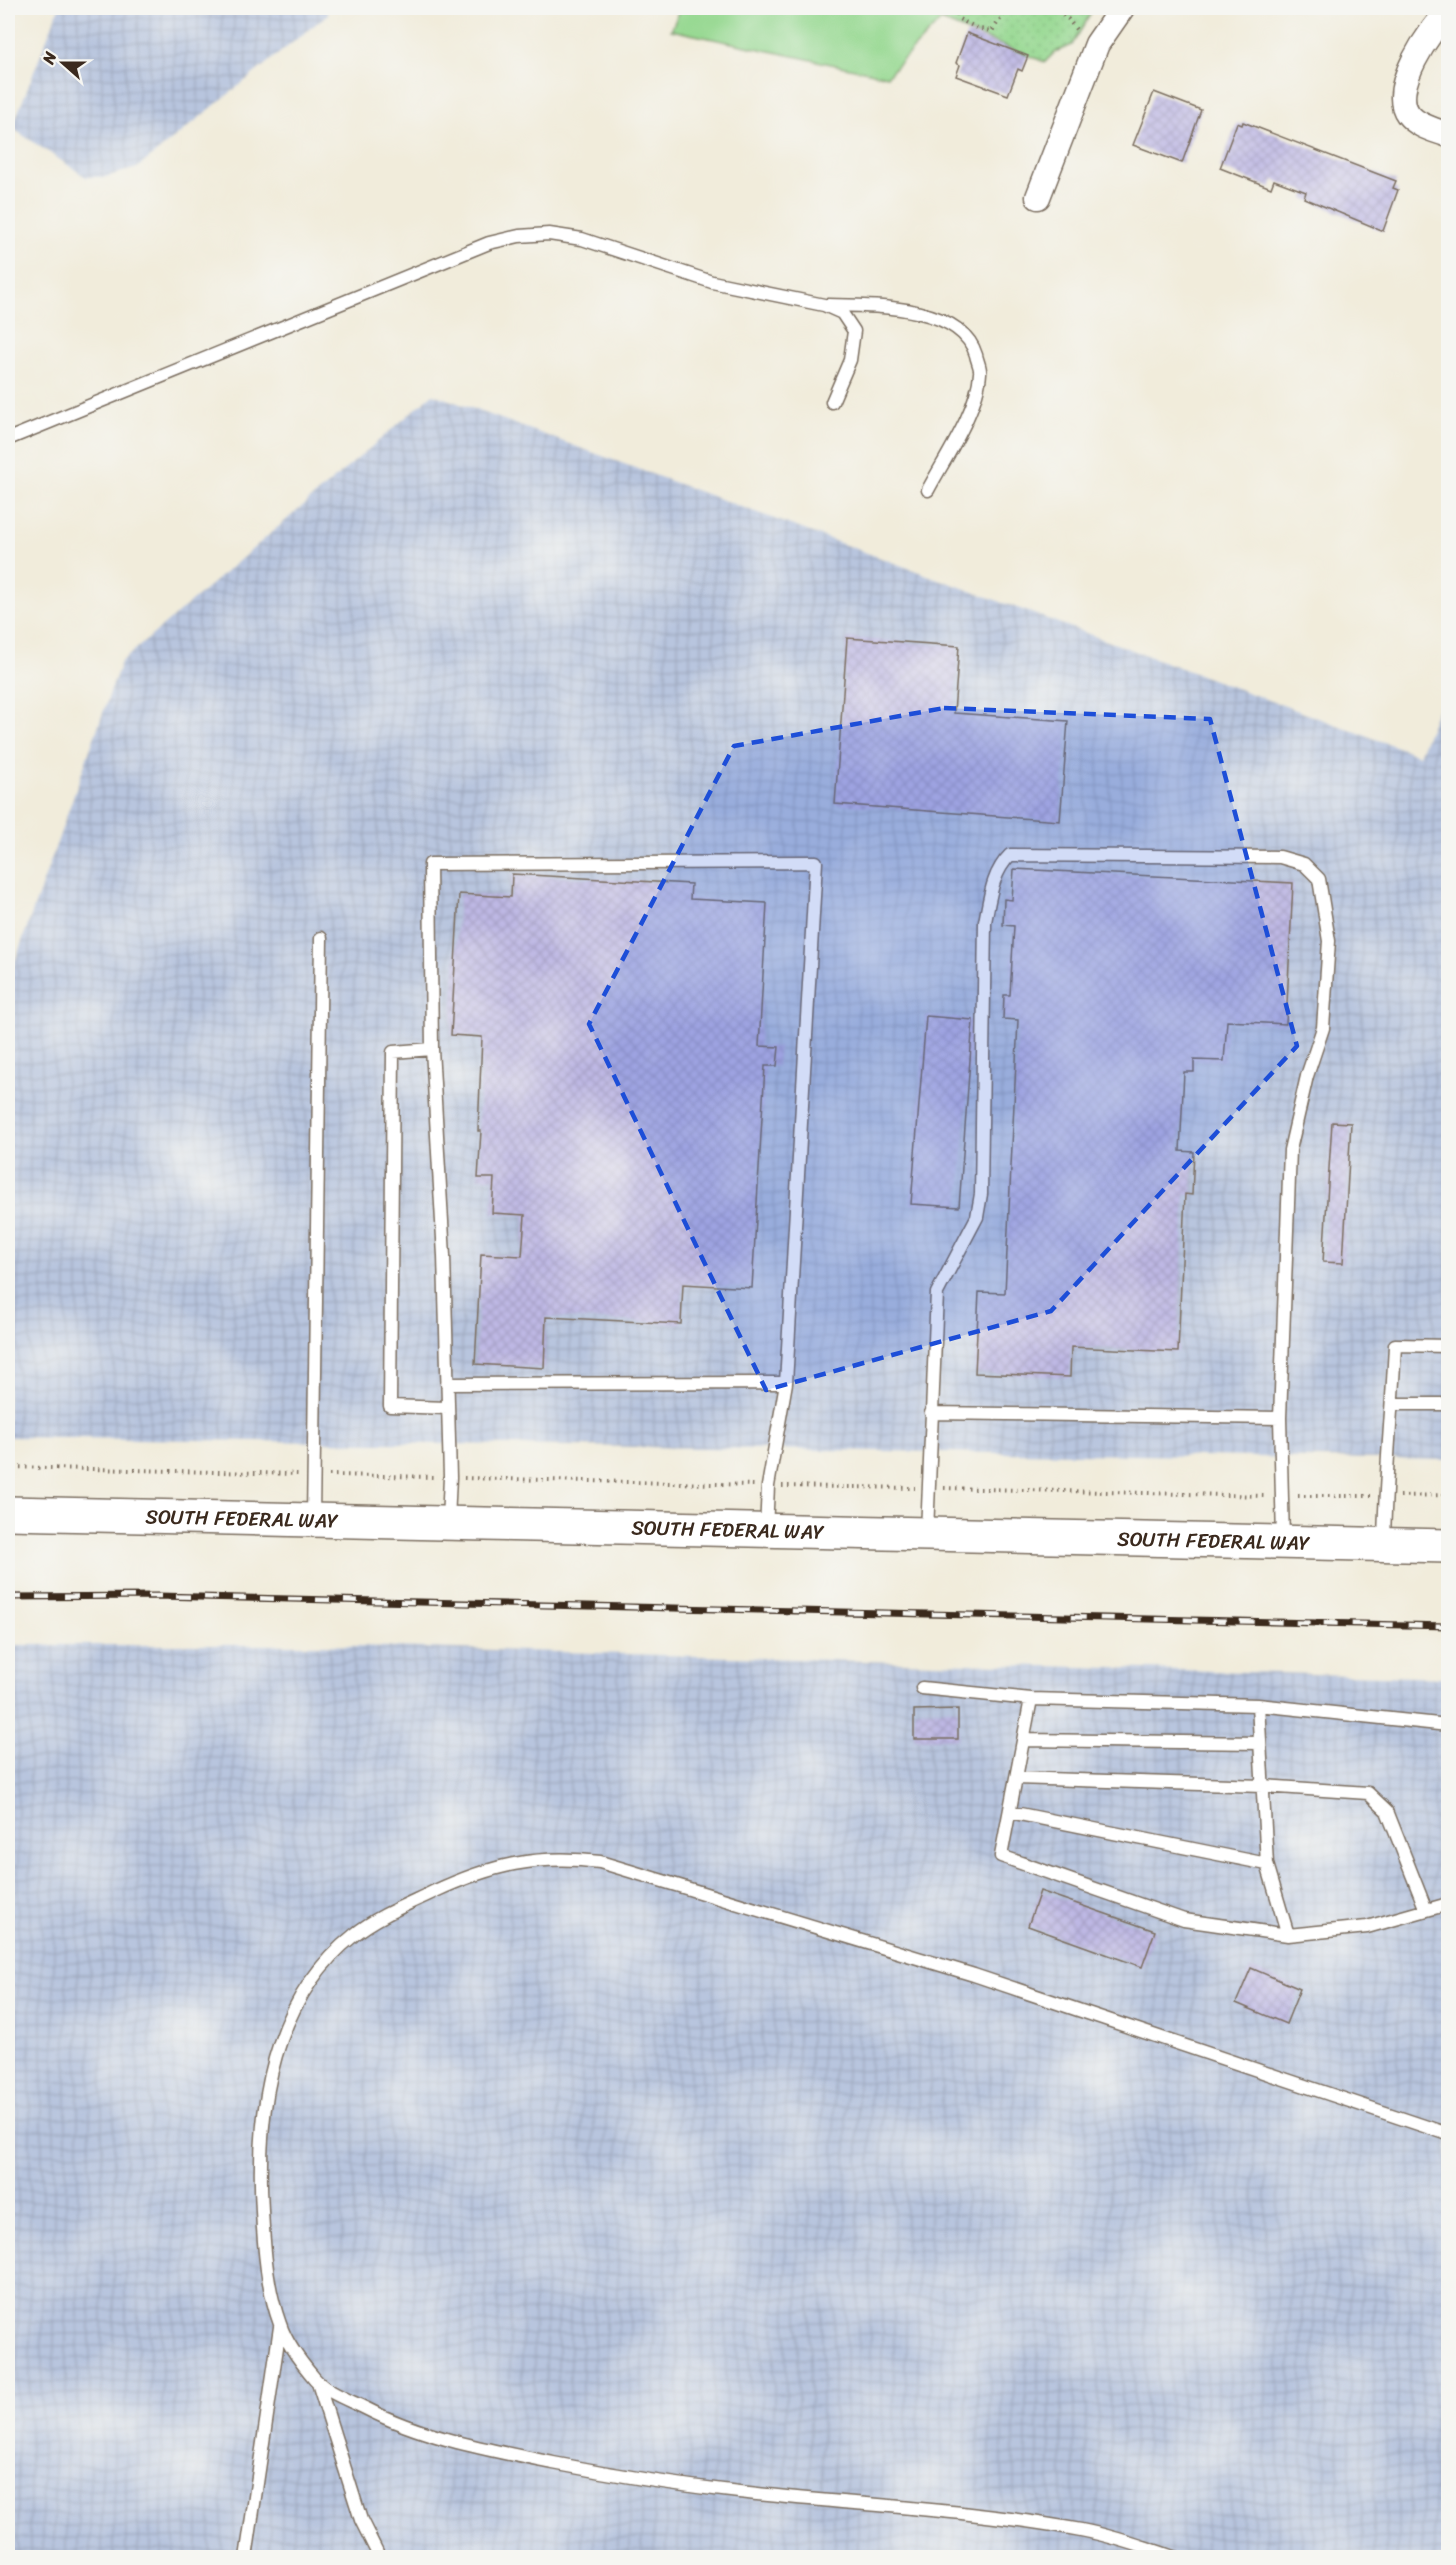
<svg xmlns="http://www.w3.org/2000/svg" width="1456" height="2565" font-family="Sriracha,sans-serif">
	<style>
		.industrial { fill: url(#industrial-grid) }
		.green { fill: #95d890; stroke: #688157; stroke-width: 1.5 }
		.park { fill: url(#park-dots); stroke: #688157; stroke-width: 1.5 }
		.building { fill: url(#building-cross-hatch) }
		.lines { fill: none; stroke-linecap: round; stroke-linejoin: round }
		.service-casing { stroke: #7b6e60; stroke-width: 15 }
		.minor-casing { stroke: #7b6e60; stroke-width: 27 }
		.secondary-casing { stroke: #7b6e60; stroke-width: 36 }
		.path { stroke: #7b6e60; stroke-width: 4; stroke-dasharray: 1.5 4.5; stroke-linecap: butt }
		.service { stroke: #fff; stroke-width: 12 }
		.minor { stroke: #fff; stroke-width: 24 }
		.secondary { stroke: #fff; stroke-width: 33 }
		.rail-casing { stroke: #3b2a1e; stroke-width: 7 }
		.rail { stroke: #f6f6f2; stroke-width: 4.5; stroke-dasharray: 14; stroke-linecap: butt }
		.marked { fill: #1d4ed8; fill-opacity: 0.2; stroke: #1d4ed8; stroke-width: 4.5; stroke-dasharray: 12 8; stroke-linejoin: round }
		.labels { text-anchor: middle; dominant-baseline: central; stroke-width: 5; stroke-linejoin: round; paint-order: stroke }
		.street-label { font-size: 20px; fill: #3b2a1e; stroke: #f6f6f2 }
	</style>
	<defs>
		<pattern id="industrial-grid" width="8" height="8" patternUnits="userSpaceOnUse" patternTransform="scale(1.5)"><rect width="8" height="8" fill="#b8c5de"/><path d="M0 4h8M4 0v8" fill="none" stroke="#9fa9be"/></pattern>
		<pattern id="park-dots" width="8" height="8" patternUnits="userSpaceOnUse" patternTransform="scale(1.5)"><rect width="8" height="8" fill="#95d890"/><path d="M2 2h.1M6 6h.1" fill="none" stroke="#81ba7c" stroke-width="1.8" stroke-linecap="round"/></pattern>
		<pattern id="building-cross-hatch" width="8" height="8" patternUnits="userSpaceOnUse" patternTransform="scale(1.5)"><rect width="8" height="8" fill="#beb8e4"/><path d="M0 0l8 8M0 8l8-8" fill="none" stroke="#a49ec3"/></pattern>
	</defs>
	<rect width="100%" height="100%" fill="#f6f6f2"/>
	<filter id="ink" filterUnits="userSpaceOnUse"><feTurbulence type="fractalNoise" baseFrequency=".0167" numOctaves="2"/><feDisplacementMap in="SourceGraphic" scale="12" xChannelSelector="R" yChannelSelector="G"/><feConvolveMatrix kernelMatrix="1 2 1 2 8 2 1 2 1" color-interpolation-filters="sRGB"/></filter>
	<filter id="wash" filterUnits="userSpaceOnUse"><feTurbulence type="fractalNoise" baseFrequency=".008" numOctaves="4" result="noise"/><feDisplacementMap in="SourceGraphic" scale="24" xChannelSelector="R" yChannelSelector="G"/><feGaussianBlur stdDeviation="1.35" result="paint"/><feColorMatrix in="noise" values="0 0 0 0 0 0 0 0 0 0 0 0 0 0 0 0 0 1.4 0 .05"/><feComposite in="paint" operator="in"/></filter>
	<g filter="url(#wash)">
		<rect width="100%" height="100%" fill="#f1ecdb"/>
		<!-- industrial -->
		<path class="industrial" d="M 59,8 L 326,8 L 328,14 L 137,168 L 105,177 L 86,177 L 12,128 Z
			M 433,394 L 1419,755 L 1448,684 L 1448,1460 L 8,1437 L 8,981 L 121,662 Z
			M 8,1645 L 322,1645 L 1448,1678 L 1448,2557 L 8,2558 Z"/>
		<!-- green -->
		<path class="green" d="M 681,8 L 953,8 L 887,76 L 671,30 Z"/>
		<!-- park -->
		<path class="park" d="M 954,8 L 1094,8 L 1072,45 L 1055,52 L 1045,62 L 941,21 Z"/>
		<g id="blocks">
			<!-- building -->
			<path class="building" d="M 967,33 L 1028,56 L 1022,71 L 1018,69 L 1008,95 L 956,76 L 960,65 L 956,63 Z
				M 1154,92 L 1201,110 L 1182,163 L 1133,145 Z
				M 1243,122 L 1396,181 L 1393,188 L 1398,190 L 1383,231 L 1304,198 L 1306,192 L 1274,180 L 1271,188 L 1220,168 L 1237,123 L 1242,125 Z
				M 847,638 L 959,646 L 954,713 L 1068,721 L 1060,821 L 835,804 Z
				M 1014,869 L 1293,883 L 1286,1024 L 1227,1021 L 1224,1061 L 1194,1060 L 1194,1072 L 1184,1072 L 1180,1151 L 1194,1152 L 1192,1195 L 1185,1194 L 1178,1352 L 1071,1347 L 1070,1377 L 975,1373 L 979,1292 L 1005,1293 L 1018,1020 L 1003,1019 L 1004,995 L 1010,995 L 1014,926 L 1003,925 L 1004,899 L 1012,900 Z
				M 512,874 L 691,884 L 690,899 L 767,903 L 759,1046 L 779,1047 L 777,1066 L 765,1066 L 752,1288 L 683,1284 L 681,1324 L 546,1317 L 544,1368 L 475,1364 L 481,1254 L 522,1256 L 525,1215 L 492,1213 L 494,1178 L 478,1178 L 481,1131 L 478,1131 L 482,1037 L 451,1035 L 459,894 L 511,897 Z
				M 926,1016 L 973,1020 L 959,1207 L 911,1204 Z
				M 1332,1122 L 1351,1123 L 1343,1263 L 1323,1262 Z
				M 958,1709 L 958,1739 L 914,1739 L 914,1710 Z
				M 1040,1891 L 1155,1931 L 1142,1967 L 1028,1926 Z
				M 1251,1968 L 1300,1989 L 1286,2024 L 1236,2003 Z"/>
		</g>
	</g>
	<g filter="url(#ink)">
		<use href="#blocks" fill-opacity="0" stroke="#7b6e60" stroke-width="1.5"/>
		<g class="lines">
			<!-- service casing -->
			<g class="service-casing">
				<path id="service" d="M 828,305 C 871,306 961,304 976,355 C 977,361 981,368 980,373 C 978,410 945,458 928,490
					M 8,439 L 489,243 L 519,236 L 549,234 L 582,239 L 712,282 L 824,305 L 842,313 L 854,331 L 850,360 L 832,402
					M 432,1049 L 393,1052 L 390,1406 L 447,1408
					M 447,1384 L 786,1383
					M 1393,1404 L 1448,1404
					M 931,1413 L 1280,1418
					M 313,1518 L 321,938
					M 448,1521 L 450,1477 L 444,1256 L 432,1049 L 430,864 L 816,862 L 786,1383 L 768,1486 L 766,1530
					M 927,1532 L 937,1293 L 977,1217 L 981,1194 L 985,922 C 990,897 992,873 1010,855 L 1280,857 L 1304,864 L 1319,879 L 1329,941 L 1323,1028 L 1307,1076 L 1290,1150 L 1280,1418 L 1283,1540
					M 1384,1543 C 1385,1477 1392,1411 1395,1345 L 1448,1346
					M 922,1688 L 1031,1699
					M 1258,1705 L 1031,1699 L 1001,1856 L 1184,1920 L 1288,1935 L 1367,1927 L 1448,1904
					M 1023,1740 L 1260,1743
					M 1016,1778 L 1262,1786 L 1368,1793 L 1387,1811 L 1426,1910
					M 1010,1812 L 1267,1864
					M 1288,1935 L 1267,1864 L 1258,1705 L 1448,1725
					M 318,2383 L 361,2520 L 380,2558
					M 246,2558 L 280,2327
					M 1176,2558 C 1145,2547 1113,2536 1081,2530 C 968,2509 853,2505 739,2492 C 676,2485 614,2475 553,2463 C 489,2450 423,2438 365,2408 C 349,2400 326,2392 315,2379 C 303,2365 286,2343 280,2324 C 267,2289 264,2249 262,2211 C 256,2112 271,2001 354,1935 C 378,1916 406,1905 433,1892 C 491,1865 537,1854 600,1862 L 974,1975 L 1448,2134"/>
			</g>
			<!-- minor casing -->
			<g class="minor-casing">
				<path id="minor" d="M 1448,12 C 1430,30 1389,88 1408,114 C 1417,126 1435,130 1448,135
					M 1038,197 L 1097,44 L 1122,8"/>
			</g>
			<!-- secondary casing -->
			<g class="secondary-casing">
				<g id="secondary">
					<path id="s1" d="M 8,1513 L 1448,1546"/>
				</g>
			</g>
			<!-- path -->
			<path class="path" d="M 956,8 L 959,19 L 979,29 L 992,31 L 1008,8
				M 1053,8 L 1068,19 L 1078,32
				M 8,1467 L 298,1474
				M 329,1475 L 436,1477
				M 464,1478 L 754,1485
				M 782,1486 L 915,1488
				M 944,1488 L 1266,1496
				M 1298,1496 L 1371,1496
				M 1400,1496 L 1448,1495"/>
			<!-- service -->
			<use href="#service" class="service"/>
			<!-- minor -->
			<use href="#minor" class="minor"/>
			<!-- secondary -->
			<use href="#secondary" class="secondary"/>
			<!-- rail casing -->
			<g class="rail-casing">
				<path id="rail" d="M 8,1597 L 158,1596 L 1448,1626"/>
			</g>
			<!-- rail -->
			<use href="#rail" class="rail"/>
		</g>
	</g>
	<!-- marked area -->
	<path class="marked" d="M 944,708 L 1210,719 L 1297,1046 L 1051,1311 L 766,1390 L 589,1024 L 734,746 Z"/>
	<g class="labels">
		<!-- street labels -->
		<g class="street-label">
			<text stroke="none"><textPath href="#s1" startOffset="234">SOUTH FEDERAL WAY</textPath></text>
			<text stroke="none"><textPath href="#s1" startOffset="720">SOUTH FEDERAL WAY</textPath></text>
			<text stroke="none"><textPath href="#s1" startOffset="1206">SOUTH FEDERAL WAY</textPath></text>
		</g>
	</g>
	<!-- margin -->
	<rect width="1456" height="2565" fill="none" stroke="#f6f6f2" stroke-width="30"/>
	<!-- north arrow -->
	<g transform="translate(63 63) rotate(291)" stroke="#f6f6f2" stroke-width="4.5" paint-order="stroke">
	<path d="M0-4.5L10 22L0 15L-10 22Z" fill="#3b2a1e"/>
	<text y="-9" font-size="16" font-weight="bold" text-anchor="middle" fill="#3b2a1e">N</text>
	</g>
</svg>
